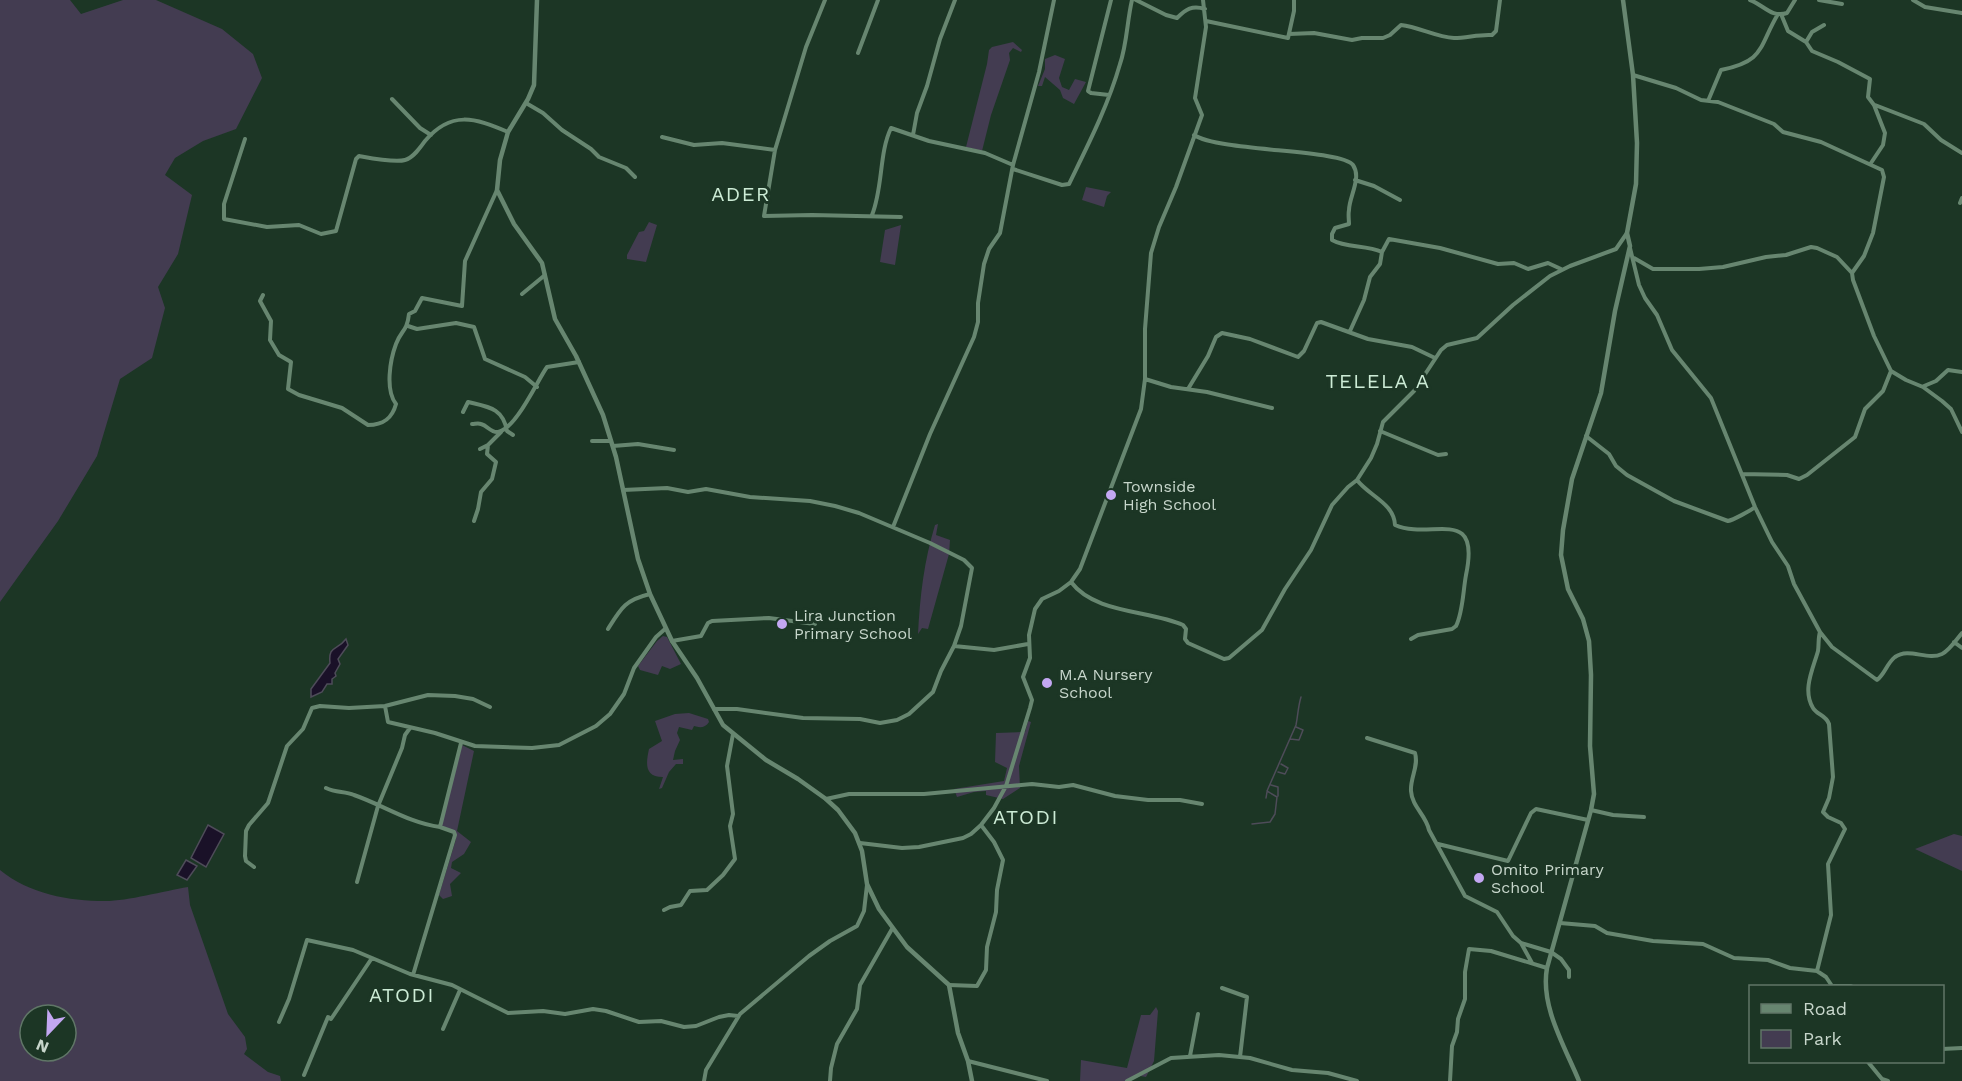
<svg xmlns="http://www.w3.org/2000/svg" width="1962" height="1081" font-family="'Work Sans',sans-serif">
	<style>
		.green { fill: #433c51; fill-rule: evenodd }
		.water { fill: #1a1128; stroke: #4e4c59; stroke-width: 1.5 }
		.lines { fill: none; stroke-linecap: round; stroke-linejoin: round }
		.stream { stroke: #4e4c59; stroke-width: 1.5 }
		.minor { stroke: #678670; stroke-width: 4 }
		.tertiary { stroke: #678670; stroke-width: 4.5 }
		.poi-dot { fill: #c3a7f2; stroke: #1c3625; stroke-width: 2 }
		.labels { text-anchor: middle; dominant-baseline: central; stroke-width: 6; stroke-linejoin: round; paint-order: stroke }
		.poi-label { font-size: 16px; fill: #c7d6cb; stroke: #1c3625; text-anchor: start }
		.quarter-label { font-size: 20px; letter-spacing: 1.5px; fill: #cdecd6; stroke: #1c3625 }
	</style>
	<rect width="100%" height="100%" fill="#1c3625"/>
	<!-- green -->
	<path class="green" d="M 0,0 L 70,0 L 81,14 L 123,0 L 156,0 L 222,29 L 253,54 L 262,78 L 236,129 L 203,141 L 175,158 L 165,175 L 192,195 L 178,254 L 158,287 L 165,308 L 152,358 L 120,379 L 97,456 L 58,521 L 0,602 Z
		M 1013,42 L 1022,50 L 1021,52 L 1013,48 L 1009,53 L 1010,60 L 991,115 L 982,151 L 966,147 L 987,64 L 989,50 L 992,47 Z
		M 1055,55 L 1065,59 L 1059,78 L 1062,87 L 1069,90 L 1075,79 L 1086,82 L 1074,104 L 1063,98 L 1060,90 L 1045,77 L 1042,86 L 1038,86 L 1045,69 L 1045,59 Z
		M 1086,187 L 1111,192 L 1107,196 L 1104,207 L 1082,200 Z
		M 649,222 L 657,225 L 646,262 L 627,259 L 627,255 L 639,232 L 644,231 Z
		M 901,225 L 895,265 L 880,262 L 885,230 Z
		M 938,524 L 936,535 L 950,540 L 949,554 L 928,629 L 922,628 L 918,634 C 920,596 924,561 935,525 Z
		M 663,636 L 667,637 L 681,664 L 670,669 L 662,666 L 658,675 L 640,670 L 638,666 L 657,641 Z
		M 689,713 L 708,719 L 709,722 C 705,728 700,728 694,726 L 692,730 L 679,727 L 677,733 L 680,740 L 675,751 L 673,760 L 683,759 L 683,764 L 676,764 L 669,772 L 662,788 L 659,789 L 663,777 C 644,777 646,763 649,749 L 662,741 L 655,721 L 675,714 Z
		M 1028,721 L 1031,722 L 1019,766 L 1020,788 L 1003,799 L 986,795 L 986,791 L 974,792 L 957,797 L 954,789 L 1004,781 L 1007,768 L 995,762 L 996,733 L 1025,732 Z
		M 462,745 L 474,751 L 457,831 L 471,842 L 464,854 L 452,862 L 451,868 L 461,873 L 450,884 L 452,896 L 443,899 L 439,895 L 456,839 L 452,832 L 441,827 Z
		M 1954,834 L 1962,836 L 1962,871 L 1915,849 Z
		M 0,870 C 29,894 69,901 105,901 C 128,901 164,891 188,887 L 190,905 L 228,1014 L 245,1037 L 247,1049 L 244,1054 L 268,1072 L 280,1076 L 281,1081 L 0,1081 ZM 30,1015 L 66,1015 L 66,1051 L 30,1051 Z
		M 1156,1007 L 1158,1011 L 1154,1061 L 1146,1077 L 1135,1075 L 1131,1081 L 1080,1081 L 1081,1060 L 1127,1068 L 1141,1015 L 1150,1015 Z"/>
	<!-- water -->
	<path class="water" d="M 346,639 L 348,645 L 338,659 L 340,664 L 335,673 L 336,676 L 332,679 L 332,684 L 327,684 L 322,692 L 311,697 L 311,689 L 330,663 C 328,645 337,651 346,639 Z
		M 208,825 L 224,834 L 206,867 L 191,858 Z
		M 186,860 L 197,866 L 187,880 L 177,875 Z"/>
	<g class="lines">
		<!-- stream -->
		<path class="stream" d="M 1290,739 L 1299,740 L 1303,730 L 1296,727
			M 1278,772 L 1285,774 L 1288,768 L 1281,764
			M 1271,785 L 1278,787 L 1278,796
			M 1266,798 L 1267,792
			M 1252,824 L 1270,822 L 1275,814 L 1277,797 L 1267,791 L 1296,725 C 1298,715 1298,707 1301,697"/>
		<!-- minor -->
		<path class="minor" d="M 825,0 L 806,47 L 775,150 L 764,216 L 812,215 L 901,217
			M 1136,0 L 1166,15 L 1177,18 C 1186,9 1192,5 1205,9
			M 1750,0 C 1764,5 1771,18 1787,13 L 1795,0
			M 1819,0 L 1842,4
			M 1913,0 L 1925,7 L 1962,13
			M 1781,14 L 1788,31 L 1806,42 L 1812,51 L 1838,62 L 1870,79 L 1868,97 L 1874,105 L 1885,133 L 1883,145 L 1871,163
			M 1206,21 L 1288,38 L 1294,11 L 1294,0
			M 1289,34 L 1314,33 L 1352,40 L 1362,38 L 1383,38 L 1390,35 L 1401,25 C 1419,27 1436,37 1454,38 C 1467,38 1479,34 1492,35 L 1496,31 L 1500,0
			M 1806,42 L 1812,32 L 1824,25
			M 858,53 L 878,0
			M 1633,75 L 1676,88 L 1701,100 L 1718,102 L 1774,124 L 1783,132 L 1821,142 L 1882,170 L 1884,177 L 1873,233 L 1864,256 L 1852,273 L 1853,280 L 1874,336 L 1891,371 L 1906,380 L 1923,387 L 1942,401 L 1951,409 L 1962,432
			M 1109,95 L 1091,93 L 1088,91 L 1111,0
			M 392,99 L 420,128 L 431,135
			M 1708,101 L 1721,70 C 1765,61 1758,48 1778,14
			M 526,103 L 543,113 L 562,130 L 591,149 L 599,157 L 626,168 L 635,177
			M 1875,105 L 1924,124 L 1941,140 L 1962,153
			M 913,135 L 917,113 L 927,86 L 940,39 L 955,0
			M 1194,135 C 1220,152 1342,149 1353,165 C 1362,178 1349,197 1349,210 C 1348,215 1349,220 1349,224 L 1335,228 L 1332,234 L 1332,240 C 1346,248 1366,245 1382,252
			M 662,137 L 694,145 L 722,143 L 775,150
			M 245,139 L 224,204 L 224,219 L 267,227 L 299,225 L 321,234 L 336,231 L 356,159 L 359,156 C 370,158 395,163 405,160 C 413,158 420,148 425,141 C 451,110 475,118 508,132
			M 1013,169 L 1062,185 L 1069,184 C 1088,145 1108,106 1120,64 C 1127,44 1127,21 1132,0
			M 1355,180 L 1374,186 L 1400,200
			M 1960,203 L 1962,198
			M 872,215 C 883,188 879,153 891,128 L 929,141 L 985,153 L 1013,165
			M 1630,248 L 1639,285 L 1645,298 L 1657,315 L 1672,350 L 1711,398 L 1755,507 L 1772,542 L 1788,566 L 1794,584 L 1820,632 L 1832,647 L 1877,680 C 1885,674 1887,663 1895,657 C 1909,647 1927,661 1942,654 C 1949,651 1957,639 1962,633
			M 1634,258 L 1653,269 L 1699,269 L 1723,267 L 1766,257 L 1786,255 L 1811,247 L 1817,248 L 1837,257 L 1852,273
			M 522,294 L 545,275
			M 263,295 L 260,301 L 271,321 L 270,340 L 279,355 L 291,362 L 288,389 L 299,395 L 342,408 L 368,425 C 383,425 392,419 396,404 C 385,390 390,360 396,344 C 401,330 407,332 409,314 L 415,311 L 422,298 L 462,306 L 465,261 L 497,190
			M 408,326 L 417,329 L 456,323 L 474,327 L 485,359 L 525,377 L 537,387
			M 1350,331 L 1364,300 L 1370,277 L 1380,264 L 1382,252 L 1389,239 L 1440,248 L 1498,264 L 1514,263 L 1528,269 L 1548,263 L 1561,269
			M 1145,379 L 1171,387 L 1207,392 L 1272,408
			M 1924,386 L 1936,381 L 1948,370 L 1962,372
			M 1188,389 L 1208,356 L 1216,337 L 1222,333 L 1250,339 L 1298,357 L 1304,351 L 1317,323 L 1321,322 L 1368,339 L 1412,347 L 1435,358
			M 463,412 L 468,402 C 489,407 503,408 507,431 L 513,435
			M 472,424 C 475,424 478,423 481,424 C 488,426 491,433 498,432 C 516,429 537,381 547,367 L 579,362
			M 1380,431 L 1438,455 L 1446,454
			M 1586,436 L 1609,454 L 1616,466 L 1627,475 L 1674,501 L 1728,521 C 1733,520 1750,511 1755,507
			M 592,441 L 611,441
			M 613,446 L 638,444 L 674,450
			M 480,449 L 488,445 L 501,432
			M 1742,474 L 1787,475 L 1799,479 L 1807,475 L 1855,437 L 1865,409 L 1883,391 L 1891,371
			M 1357,480 C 1369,496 1394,503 1395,525 C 1431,541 1481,504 1466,575 C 1463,591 1463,612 1456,626 L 1452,629 L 1418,635 L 1411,639
			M 623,490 L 667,488 L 688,492 L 706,489 L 750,497 L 810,501 L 835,506 L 859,513 L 930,543 L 964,560 L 972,568 L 961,626 L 954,646 L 941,671 L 933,692 L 909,714 L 897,720 L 880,723 L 860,719 L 803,718 L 737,709 L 714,709
			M 474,521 L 478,509 L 481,492 L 492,479 L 496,462 L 487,454 L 488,445
			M 893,527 L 930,434 L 974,337 L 978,322 L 978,303 L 984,264 L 989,249 L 1000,233 L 1013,165 L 1039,72 L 1054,0
			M 1071,582 C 1095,614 1150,610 1183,625 L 1186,629 L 1185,639 L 1188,643 L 1224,659 L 1229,658 L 1262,630 L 1285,589 L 1311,550 L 1332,505 L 1348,487 L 1357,480 L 1371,458 L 1377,444 L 1383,422 L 1414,391 L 1441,350 L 1447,345 L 1477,338 L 1513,305 L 1550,276 L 1570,266 L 1616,249 L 1627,233
			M 608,629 C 621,608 625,600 650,594
			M 1820,632 C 1818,638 1819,645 1818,651 C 1813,669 1802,690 1813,708 C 1817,715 1826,715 1829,724 L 1833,777 L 1829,798 L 1823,812 L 1828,817 L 1841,823 L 1845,829 L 1828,864 L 1831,915 L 1817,971 L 1826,977 L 1832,986
			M 672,641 L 701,636 L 708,623 L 712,621 L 769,618 L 815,624
			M 1954,642 L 1962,648
			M 954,646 L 994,650 L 1028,644
			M 385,706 L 388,722 L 435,733 L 475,746 L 532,748 L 559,745 L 596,726 L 610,714 L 624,694 L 634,668 L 656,637 L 665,629
			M 1367,738 L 1415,753 C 1419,766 1410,778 1411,791 C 1412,807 1426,815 1429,830 L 1465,896 L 1497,912 L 1513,936 L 1521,943 L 1551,952 L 1561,959 L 1569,970 L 1569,977
			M 326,788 C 336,793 345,791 354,795 C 383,805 409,823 440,827
			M 826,799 L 849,794 L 924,794 L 1032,784 L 1059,787 L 1073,785 L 1115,796 L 1148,800 L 1180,800 L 1202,804
			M 1591,810 L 1613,815 L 1644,817
			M 860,843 L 902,848 L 919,847 L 963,838 L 971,834 L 981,825 L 994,808 L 1006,786 L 1030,708 L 1032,700 L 1023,677 L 1030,658 L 1029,635 L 1035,609 L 1042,599 L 1059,591 L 1071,582 L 1080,569 L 1141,409 L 1145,379 L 1145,329 L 1151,253 L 1159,227 L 1176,187 L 1202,115 L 1195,98 L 1206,27 L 1203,0
			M 1438,844 L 1508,861 L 1531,813 L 1536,809 L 1588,820
			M 254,867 L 246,861 L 245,856 L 246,831 L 249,825 L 268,803 L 287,746 L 303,729 L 312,708 L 320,706 L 349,708 L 385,706 L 428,695 L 455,696 L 473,699 L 490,707
			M 357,882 L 378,806 L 402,748 L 405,735 L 410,728
			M 664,910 L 670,907 L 681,905 L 690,891 L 707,890 L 723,875 L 735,859 L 730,826 L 733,814 L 727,766 L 733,734
			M 1560,923 L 1595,926 L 1607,933 L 1653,941 L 1703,944 L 1734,958 L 1768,960 L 1790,968 L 1817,971
			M 1521,943 L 1532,963
			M 413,975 L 455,835 L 454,832 L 440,827 L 461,743
			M 949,985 L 977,986 L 986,970 L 987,947 L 996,912 L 997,890 L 1003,860 L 994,842 L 981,825
			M 1834,986 L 1851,986
			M 1222,988 L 1247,997 L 1240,1057
			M 279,1022 L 289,999 L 307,940 L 353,950 L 410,974 L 452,985 L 508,1013 L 543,1011 L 565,1014 L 593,1009 L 606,1011 L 639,1022 L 661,1021 L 684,1027 L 696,1026 L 719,1017 L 729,1015 L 738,1016
			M 443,1029 L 460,990
			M 1942,1049 L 1962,1048
			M 1190,1056 L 1198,1014
			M 968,1061 L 1047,1081
			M 1868,1062 L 1882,1079 L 1888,1081
			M 304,1075 L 328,1017 L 331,1019 L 372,958
			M 704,1081 L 706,1070 L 740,1014 L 809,956 L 830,941 L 857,926 L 864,911 L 867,885
			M 830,1081 L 831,1068 L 837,1044 L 857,1009 L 860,985 L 892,929
			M 1127,1081 L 1171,1058 L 1219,1055 L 1250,1058 L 1292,1070 L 1328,1073 L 1357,1081
			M 1450,1081 L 1452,1046 L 1457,1032 L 1458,1019 L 1465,999 L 1465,972 L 1469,949 L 1491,951 L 1547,968"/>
		<!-- tertiary -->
		<path class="tertiary" d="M 537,0 L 534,85 L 528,99 L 508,132 L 500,160 L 497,190 L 514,224 L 542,263 L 555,319 L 576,356 L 603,415 L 616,457 L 638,559 L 650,594 L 672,641 L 697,678 L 723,725 L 766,760 L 798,779 L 826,799 L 838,810 L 855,833 L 862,851 L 867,884 L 879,909 L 907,947 L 949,985 L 958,1033 L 968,1061 L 972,1081
			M 1579,1081 C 1565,1047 1540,1006 1547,968 L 1591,810 L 1594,794 L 1590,746 L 1591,675 L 1589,641 L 1583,619 L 1568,589 L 1561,555 L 1563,530 L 1572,479 L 1601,393 L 1615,311 L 1630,246 L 1627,233 L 1636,184 L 1637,143 L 1633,75 L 1623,0"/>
	</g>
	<!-- markers -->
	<g class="poi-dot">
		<circle cx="1111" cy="495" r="6"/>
		<circle cx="782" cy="624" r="6"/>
		<circle cx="1047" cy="683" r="6"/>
		<circle cx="1479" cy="878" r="6"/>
	</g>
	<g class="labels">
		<!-- poi labels -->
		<g class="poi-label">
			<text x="1123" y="486">Townside<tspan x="1123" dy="18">High School</tspan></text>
			<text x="794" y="615">Lira Junction<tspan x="794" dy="18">Primary School</tspan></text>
			<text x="1059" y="674">M.A Nursery<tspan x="1059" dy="18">School</tspan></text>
			<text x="1491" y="869">Omito Primary<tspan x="1491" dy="18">School</tspan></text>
		</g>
		<!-- quarter labels -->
		<g class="quarter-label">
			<text x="741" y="194">ADER</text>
			<text x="1378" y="381">TELELA A</text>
			<text x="1026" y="817">ATODI</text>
			<text x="402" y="995">ATODI</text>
		</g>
	</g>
	<!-- legend -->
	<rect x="1749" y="985" width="195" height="78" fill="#1c3625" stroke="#607667" stroke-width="1.5"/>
	<rect x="1761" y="1004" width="30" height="9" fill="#678670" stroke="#607667" stroke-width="1.5"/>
	<text x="1803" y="1015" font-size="18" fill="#c7d6cb">Road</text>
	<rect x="1761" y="1030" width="30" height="18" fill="#433c51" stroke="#607667" stroke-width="1.5"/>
	<text x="1803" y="1045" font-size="18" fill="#c7d6cb">Park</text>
	<!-- north arrow -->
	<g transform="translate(48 1033) rotate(203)"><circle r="28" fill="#1c3625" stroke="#607667" stroke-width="1.5"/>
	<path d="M0-4.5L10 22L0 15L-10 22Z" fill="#c3a7f2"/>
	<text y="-9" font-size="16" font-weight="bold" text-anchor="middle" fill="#c7d6cb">N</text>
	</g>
</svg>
